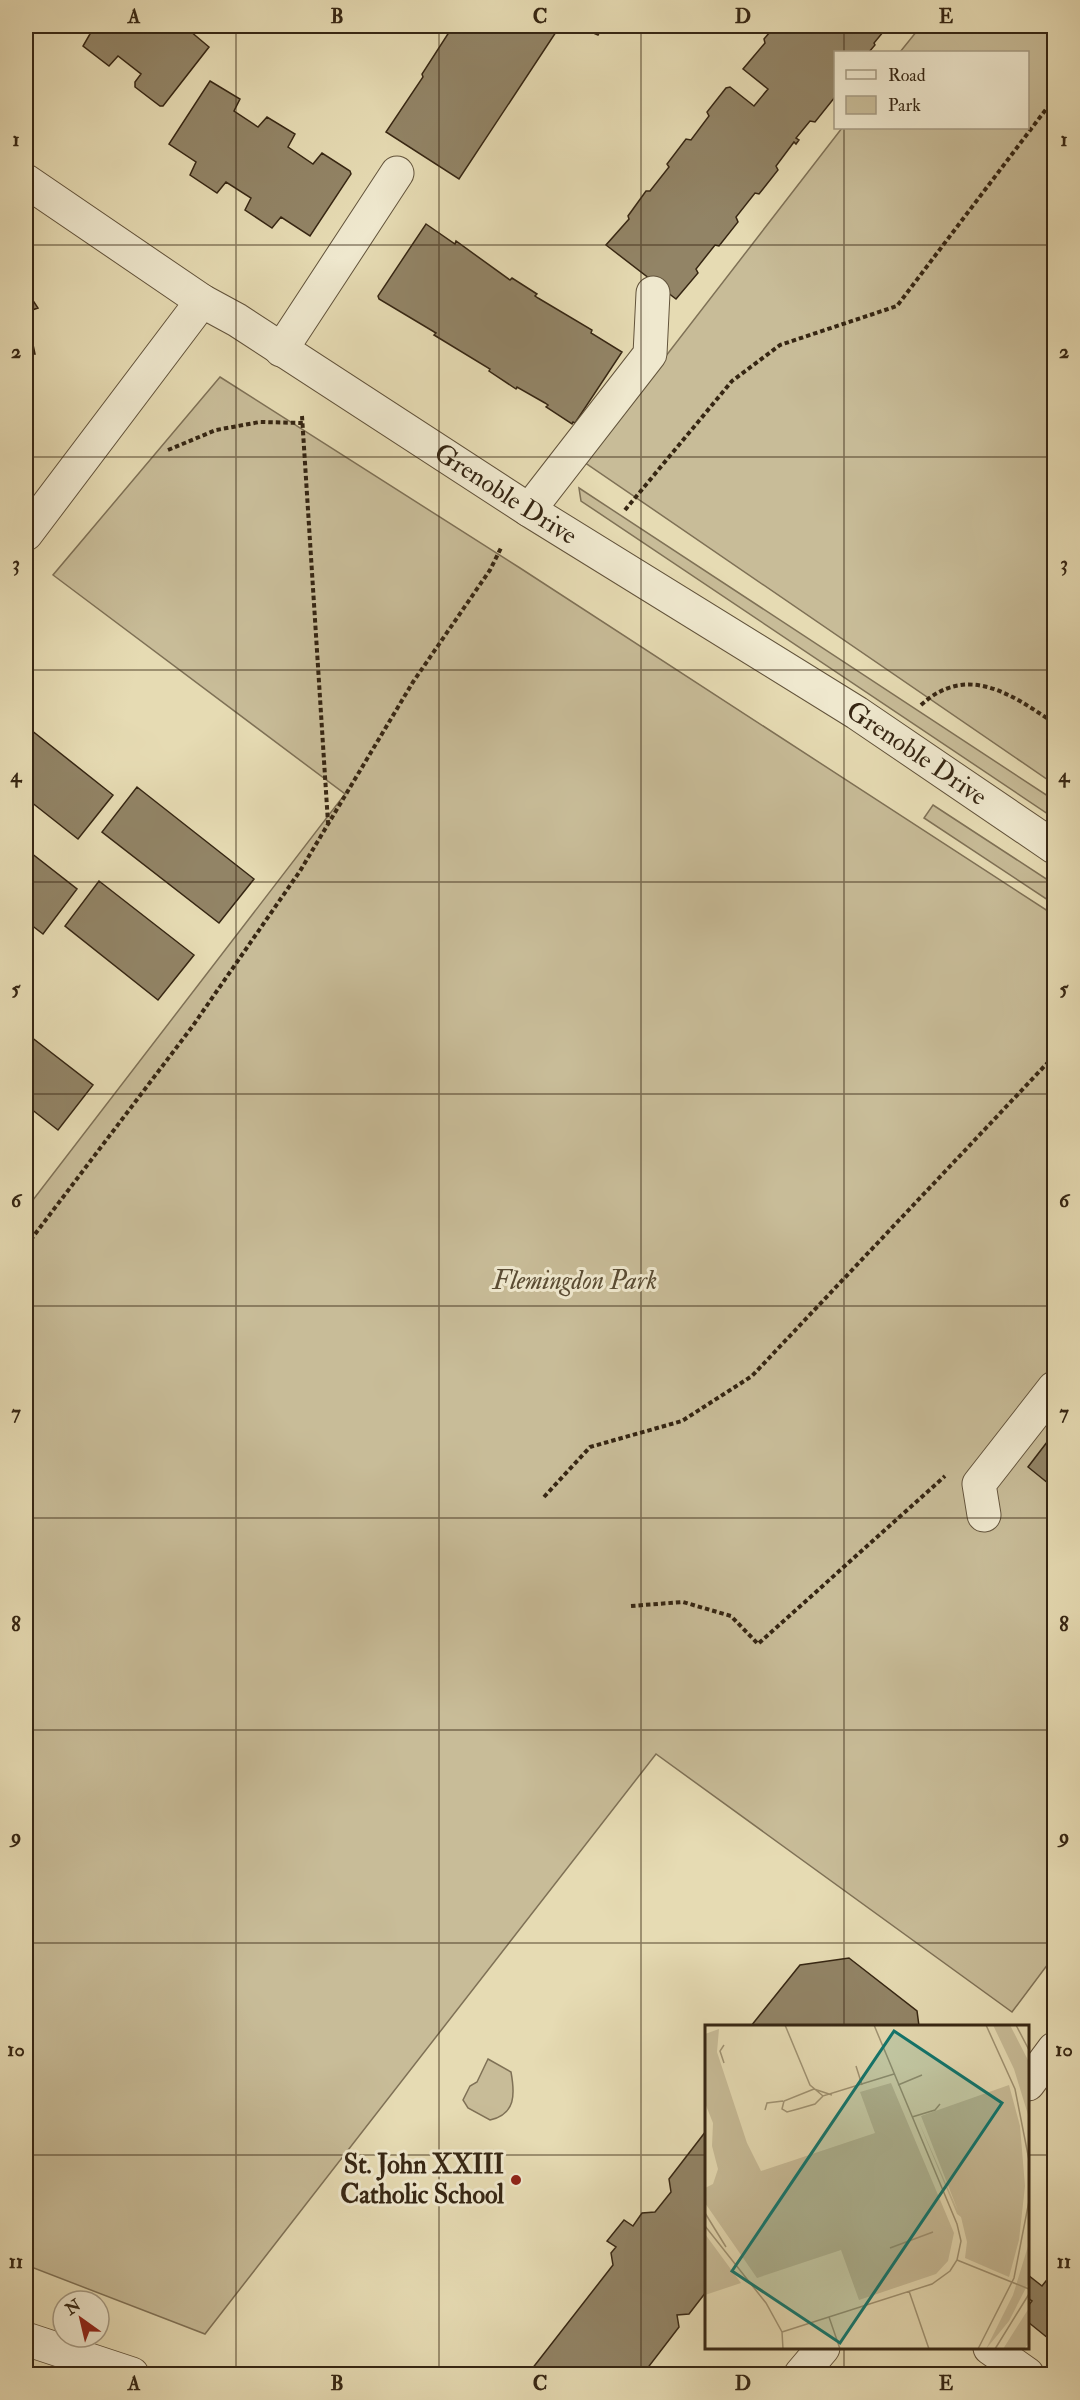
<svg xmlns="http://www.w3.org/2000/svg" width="1080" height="2400" font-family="'IM FELL Double Pica',serif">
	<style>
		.green { fill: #c8bc98; stroke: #7f7156; stroke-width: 1.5 }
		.building { fill: #928466; stroke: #362613; stroke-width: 1.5 }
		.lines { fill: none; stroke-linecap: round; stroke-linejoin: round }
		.minor-casing { stroke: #62533b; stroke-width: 35 }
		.path { stroke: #362613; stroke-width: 4; stroke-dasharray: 4.5 3; stroke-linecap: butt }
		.minor { stroke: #efe8ce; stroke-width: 33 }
		.grid { fill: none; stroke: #362613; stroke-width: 1.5; stroke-opacity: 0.55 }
		.poi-dot { fill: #8f2418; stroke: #efe8ce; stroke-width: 2 }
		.labels { text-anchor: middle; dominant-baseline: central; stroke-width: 6; stroke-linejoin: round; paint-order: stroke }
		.street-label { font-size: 26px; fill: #362613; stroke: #efe8ce }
		.park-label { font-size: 26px; font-style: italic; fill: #5a4c34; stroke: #efe8ce }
		.poi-label { font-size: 26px; font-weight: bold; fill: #362613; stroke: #efe8ce; text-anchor: end }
		.inset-road { fill: none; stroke: #a09373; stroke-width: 1.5 }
		.view { fill: #0f766e; fill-opacity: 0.15; stroke: #0f766e; stroke-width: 3 }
		.inset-edge { fill: none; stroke: #362613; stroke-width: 3 }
		.neatline { fill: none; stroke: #362613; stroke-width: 2 }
		.grid-label { font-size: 20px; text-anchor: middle; font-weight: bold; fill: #362613 }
	</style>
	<rect width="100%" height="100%" fill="#e6dbb3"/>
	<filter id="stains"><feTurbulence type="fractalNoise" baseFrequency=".00333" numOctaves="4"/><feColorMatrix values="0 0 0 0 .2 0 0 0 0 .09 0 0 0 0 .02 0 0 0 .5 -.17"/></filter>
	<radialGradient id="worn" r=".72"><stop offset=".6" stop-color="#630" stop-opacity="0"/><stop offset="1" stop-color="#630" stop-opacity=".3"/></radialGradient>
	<!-- green -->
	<path class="green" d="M 921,26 L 1054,26 L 1054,784 L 584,462 L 842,128 L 1028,128 L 1028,52 L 900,52 Z
		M 220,377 L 520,568 L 1054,915 L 1054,1956 L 1012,2012 L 656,1754 L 205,2334 L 26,2265 L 26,1209 L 345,794 L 53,575 Z
		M 579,488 L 1054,800 L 1054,818 L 581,501 Z
		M 933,805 L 1054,884 L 1054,904 L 924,818 Z
		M 488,2059 L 511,2072 C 515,2094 516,2114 490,2120 L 468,2108 L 463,2100 L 470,2086 L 477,2082 Z"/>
	<!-- building -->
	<path class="building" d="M 79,26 L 184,26 L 209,47 L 163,106 L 160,106 L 135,87 L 135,82 L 141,74 L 118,56 L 109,66 L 83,46 L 90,34 Z
		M 453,26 L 560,26 L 459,179 L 386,132 L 423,77 L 422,74 Z
		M 577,26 L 603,26 L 598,35 Z
		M 775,26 L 888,26 L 874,43 L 875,45 L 869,52 L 836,52 L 835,97 L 815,122 L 810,121 L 796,138 L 799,140 L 796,144 L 794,142 L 776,166 L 778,170 L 759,194 L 755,193 L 736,217 L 738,222 L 719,246 L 715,245 L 696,269 L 698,273 L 676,299 L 606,245 L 629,219 L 628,216 L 646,191 L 650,191 L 669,167 L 667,164 L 686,139 L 691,140 L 709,116 L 707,112 L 726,88 L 730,87 L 754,106 L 768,89 L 743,69 L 765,43 L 764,39 Z
		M 210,81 L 240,99 L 234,111 L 258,127 L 267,117 L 295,134 L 288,147 L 313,164 L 322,153 L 350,171 L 351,174 L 310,236 L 281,217 L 272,228 L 245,210 L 251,198 L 226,182 L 217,193 L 190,175 L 196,162 L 169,144 Z
		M 426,224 L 455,244 L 456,241 L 510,280 L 512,278 L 537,294 L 535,296 L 538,298 L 592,330 L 591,333 L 622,352 L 575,423 L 573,422 L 572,424 L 546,407 L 548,405 L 545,403 L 517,387 L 516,389 L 489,371 L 490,369 L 434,335 L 436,333 L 379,299 L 378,296 Z
		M 26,290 L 38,308 L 26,312 L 35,354 L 27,354 L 26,360 Z
		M 26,726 L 113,795 L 78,839 L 26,798 Z
		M 137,787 L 254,879 L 219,923 L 102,832 Z
		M 26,849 L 77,889 L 43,934 L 26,921 Z
		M 99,881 L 194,955 L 158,1000 L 65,926 Z
		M 26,1033 L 93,1085 L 58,1130 L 26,1105 Z
		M 26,1156 L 33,1162 L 26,1171 Z
		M 1054,1433 L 1054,1488 L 1028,1467 Z
		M 849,1958 L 917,2011 L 919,2026 L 751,2026 L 800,1965 Z
		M 706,2131 L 706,2292 L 689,2314 L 677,2315 L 679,2327 L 646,2370 L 651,2374 L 528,2374 L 613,2265 L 611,2253 L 616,2247 L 607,2241 L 624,2220 L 633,2226 L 642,2213 L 655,2212 L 671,2192 L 669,2179 Z
		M 1054,2271 L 1054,2343 L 1028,2322 L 1028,2306 L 1032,2301 L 1028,2298 L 1028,2275 L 1042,2286 Z"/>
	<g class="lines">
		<!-- minor casing -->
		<g class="minor-casing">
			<g id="minor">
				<path id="s1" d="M 26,181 L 202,301 L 237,320 L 529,510 L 857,713 L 1054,847"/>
				<path d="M 281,350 L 397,173"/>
				<path d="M 529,510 L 650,354 L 653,293"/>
				<path d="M 26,534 L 202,301"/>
				<path d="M 984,1515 L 979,1484 L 1054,1388"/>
				<path d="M 1028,2084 L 1054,2049"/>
				<path d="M 26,2339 L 132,2374"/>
				<path d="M 990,2348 L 1027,2374"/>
				<path d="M 801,2374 L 823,2348"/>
			</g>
		</g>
		<!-- path -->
		<path class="path" d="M 302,416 L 328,823
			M 168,450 L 216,430 L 260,422 L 303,423
			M 625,510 L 732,381 L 780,345 L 897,306 L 1050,104
			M 921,705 C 967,663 1011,694 1054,723
			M 26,1246 L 192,1027 L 300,871 L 413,682 L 490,570 L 502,546
			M 544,1497 L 590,1447 L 682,1421 L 752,1376 L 1054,1056
			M 631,1606 L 683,1602 L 731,1616 L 758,1644 L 945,1476"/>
		<!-- minor -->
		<use href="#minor" class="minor"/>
	</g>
	<!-- grid -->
	<path class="grid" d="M 236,26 L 236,2374M 439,26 L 439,2374M 641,26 L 641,2374M 844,26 L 844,52M 844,128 L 844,2026M 26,245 L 1054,245M 26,457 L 1054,457M 26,670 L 1054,670M 26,882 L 1054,882M 26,1094 L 1054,1094M 26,1306 L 1054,1306M 26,1518 L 1054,1518M 26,1730 L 1054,1730M 26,1943 L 1054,1943M 26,2155 L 706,2155M 1028,2155 L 1054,2155M 844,2348 L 844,2374"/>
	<!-- markers -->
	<circle class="poi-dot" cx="516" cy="2180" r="6"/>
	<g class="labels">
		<!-- street labels -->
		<g class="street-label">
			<text stroke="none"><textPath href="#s1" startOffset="573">Grenoble Drive</textPath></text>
			<text stroke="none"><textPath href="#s1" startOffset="1059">Grenoble Drive</textPath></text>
		</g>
		<!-- park labels -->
		<g class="park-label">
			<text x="575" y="1281">Flemingdon Park</text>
		</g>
		<!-- poi labels -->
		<g class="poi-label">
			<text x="504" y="2165">St. John XXIII<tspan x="504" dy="30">Catholic School</tspan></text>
		</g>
	</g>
	<!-- overview -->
	<g transform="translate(705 2025)">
		<rect width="324" height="324" fill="#e6dbb3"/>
		<path d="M 288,0 L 305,0 L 324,37 L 324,93 L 309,44 ZM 14,4 L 12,27 L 42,118 L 56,146 L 170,108 L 155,67 L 186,58 L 249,208 L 243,236 L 231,249 L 154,275 L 136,225 L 52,253 L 0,178 L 0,163 L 8,159 L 13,144 L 7,121 L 8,98 L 0,78 L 0,9 ZM 304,60 L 315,101 L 320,161 L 314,215 L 304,252 L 260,233 L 262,217 L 256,192 L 252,189 L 213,95 L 253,186 L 216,91 ZM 0,209 L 36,258 L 0,270 ZM 324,218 L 324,257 L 304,296 L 281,324 L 308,270 ZM 324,283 L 324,318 L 319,324 L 298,324 Z" fill="#c8bc98"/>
		<path class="inset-road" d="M 80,0 L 105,60 L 118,71 L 189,49M 281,0 L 310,64 L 324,135M 311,0 L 324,25M 19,20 L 15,26 L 19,38M 151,41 L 157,60M 193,60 L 217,50M 109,64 L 79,76 L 77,84 L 82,87 L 93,84 L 110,79 L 118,71M 109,64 L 127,70M 60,85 L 62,78 L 78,76M 207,92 L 230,85 L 235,79M 0,188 L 21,222M 0,201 L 61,278 L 77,307 L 78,324M 185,223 L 228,207M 252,235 L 324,264M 204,266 L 224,324M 124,292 L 135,324M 77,307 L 227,259 L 245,246 L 252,235 L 256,216 L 252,199 L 169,0M 273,324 L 309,253 L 324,176M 290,324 L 324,269"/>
		<path class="view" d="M 189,6 L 297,78 L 135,318 L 27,246 Z"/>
		<rect width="324" height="324" class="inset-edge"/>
	</g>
	<!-- margin -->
	<rect width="1080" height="2400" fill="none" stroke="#e6dbb3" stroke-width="66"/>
	<!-- legend -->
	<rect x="834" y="51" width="195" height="78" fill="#efe8ce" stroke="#a59a83" stroke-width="1.5"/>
	<rect x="846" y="70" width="30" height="9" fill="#efe8ce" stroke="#a59a83" stroke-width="1.5"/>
	<text x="888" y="81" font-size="18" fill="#362613">Road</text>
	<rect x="846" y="96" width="30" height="18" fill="#c8bc98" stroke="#a59a83" stroke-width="1.5"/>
	<text x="888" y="111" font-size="18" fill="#362613">Park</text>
	<!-- north arrow -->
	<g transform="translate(81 2319) rotate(326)"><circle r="28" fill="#efe8ce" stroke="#a59a83" stroke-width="1.5"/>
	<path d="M0-4.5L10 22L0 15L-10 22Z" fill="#8f2418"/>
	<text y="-9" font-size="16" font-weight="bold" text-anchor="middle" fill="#362613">N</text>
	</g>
	<rect x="33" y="33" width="1014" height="2334" class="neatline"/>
	<g class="grid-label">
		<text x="134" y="23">A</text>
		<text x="337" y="23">B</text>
		<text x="540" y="23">C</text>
		<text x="743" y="23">D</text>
		<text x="946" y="23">E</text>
		<text x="16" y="146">1</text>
		<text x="1064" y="146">1</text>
		<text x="16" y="358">2</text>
		<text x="1064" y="358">2</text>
		<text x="16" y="570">3</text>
		<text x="1064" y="570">3</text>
		<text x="16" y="782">4</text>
		<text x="1064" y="782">4</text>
		<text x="16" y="995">5</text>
		<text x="1064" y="995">5</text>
		<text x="16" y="1207">6</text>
		<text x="1064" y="1207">6</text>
		<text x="16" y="1419">7</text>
		<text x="1064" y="1419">7</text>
		<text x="16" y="1631">8</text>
		<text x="1064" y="1631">8</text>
		<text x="16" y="1843">9</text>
		<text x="1064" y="1843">9</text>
		<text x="16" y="2056">10</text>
		<text x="1064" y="2056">10</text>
		<text x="16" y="2268">11</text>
		<text x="1064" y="2268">11</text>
		<text x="134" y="2390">A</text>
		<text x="337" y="2390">B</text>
		<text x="540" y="2390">C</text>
		<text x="743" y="2390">D</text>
		<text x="946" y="2390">E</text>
	</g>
	<rect width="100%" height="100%" filter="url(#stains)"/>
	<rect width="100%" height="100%" fill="url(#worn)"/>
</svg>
